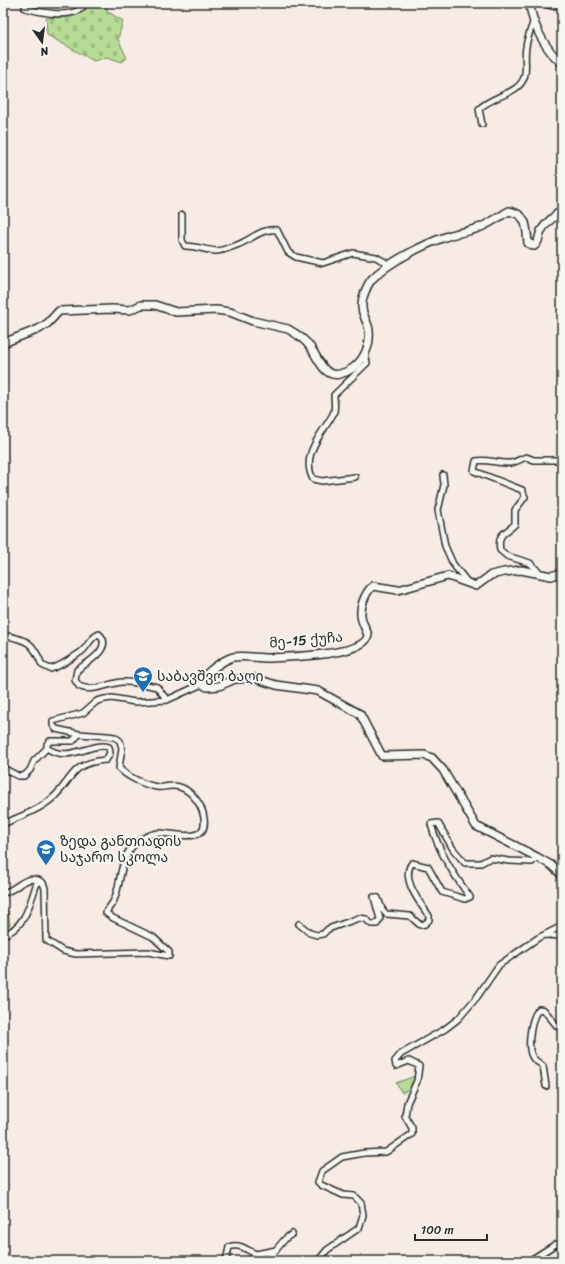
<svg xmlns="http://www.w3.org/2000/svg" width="565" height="1264" font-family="Sriracha,'Noto Sans Georgian',sans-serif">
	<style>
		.cemetery { fill: url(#cemetery-stones); stroke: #708360 }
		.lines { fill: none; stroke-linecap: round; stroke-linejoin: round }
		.street-casing { stroke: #2b2b2b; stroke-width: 8 }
		.secondary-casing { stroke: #2b2b2b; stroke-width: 10 }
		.street { stroke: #f6f6f2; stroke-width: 5 }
		.secondary { stroke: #f6f6f2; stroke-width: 7 }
		.labels { text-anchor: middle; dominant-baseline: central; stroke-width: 4; stroke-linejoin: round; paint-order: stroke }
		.street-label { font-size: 14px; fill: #2b2b2b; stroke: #f6f6f2 }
		.poi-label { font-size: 14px; fill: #2b2b2b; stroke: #f6f6f2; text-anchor: start }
	</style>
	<defs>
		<pattern id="cemetery-stones" width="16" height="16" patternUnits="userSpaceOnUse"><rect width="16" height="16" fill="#b6db95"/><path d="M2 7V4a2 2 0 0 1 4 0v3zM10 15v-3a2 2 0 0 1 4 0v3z" fill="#9dbc81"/></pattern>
	</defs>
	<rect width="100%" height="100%" fill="#f7ebe5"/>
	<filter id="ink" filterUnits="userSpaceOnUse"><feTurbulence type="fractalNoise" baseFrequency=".025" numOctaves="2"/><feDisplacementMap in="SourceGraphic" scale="8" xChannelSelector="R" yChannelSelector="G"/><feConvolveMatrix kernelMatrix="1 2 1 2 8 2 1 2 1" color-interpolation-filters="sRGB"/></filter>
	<g filter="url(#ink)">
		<!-- cemetery -->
		<path class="cemetery" d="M 87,3 L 107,3 L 107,11 L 123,21 L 118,39 L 127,58 L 122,62 L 107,57 L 94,61 L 47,35 L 46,18 L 72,17 L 85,11 Z
			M 4,908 L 8,911 L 10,925 L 3,926 Z
			M 415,1076 L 412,1087 L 402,1093 L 396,1083 Z"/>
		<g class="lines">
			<!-- street casing -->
			<g class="street-casing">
				<path id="street" d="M 26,3 L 25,8 C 39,12 77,21 85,3
					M 482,124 L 479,109 C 489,99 505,96 516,88 C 531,77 523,62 526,47 C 527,38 531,29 534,20
					M 182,215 L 182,240 L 185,246 C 196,246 205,250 216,251 C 222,251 231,247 237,245 C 251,240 261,228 277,230 L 288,252 L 296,257 L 323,263 L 353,253 L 376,257 L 390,265
					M 443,475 L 444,485 L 438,510 L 445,546 L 453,564 L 468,583
					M 355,477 L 322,481 L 313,479 C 300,455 323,433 333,414 C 336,409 334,401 334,395 L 367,363 L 365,353
					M 541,574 L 530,563 L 507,556 L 500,550 C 497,532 506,534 515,524 L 515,510 L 525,497 L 522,490 L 474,471 L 476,461 C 488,459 499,464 511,463 C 516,462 521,459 526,457 L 534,460 L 562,460
					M 3,635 C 28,640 33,642 42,665 L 50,669 C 60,667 72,658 81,652 C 88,647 90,637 99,634 C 114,648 87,663 77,670 L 75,680 L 79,686 C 91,693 109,683 122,682 C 134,681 146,685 157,687 L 167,700
					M 3,768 L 18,776 L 24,776 L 30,770 L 34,761 L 47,748
					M 3,824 C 16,818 32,813 45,804 C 74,785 65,763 106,760 L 110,753 L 109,747 C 92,741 69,764 47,748 L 47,744 L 50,741 L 73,741 L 79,734 L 56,729 L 53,725 L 53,721 L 83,713 L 97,701 L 105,699 L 112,698 L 135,702 L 167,700 L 202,684
					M 38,880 L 43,883 L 45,888 L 46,940 L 63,951 L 76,954 L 148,952 L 169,956 L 169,952 L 153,937 L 113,918 L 106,913 C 108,908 112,905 114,900 C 123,879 118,852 142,839 C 147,836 154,833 159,833 C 175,833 208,845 204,818 C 202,803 188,785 172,786 C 167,786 161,788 157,787 C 145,785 127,777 119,768 L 122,748 L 120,741 L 115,737 L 107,736 L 79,734
					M 3,893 C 17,890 23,876 38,880 C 30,901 27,927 3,935
					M 299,924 L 310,933 L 317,935 L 323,934 L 328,929 L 359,918 L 366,919 L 371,924 L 377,924 L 380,919 L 374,897 L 378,898 L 382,909 L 386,914 L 410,916 L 420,925 L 425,924 L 429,920 L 429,916 C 420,903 400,878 412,863 L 428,867 L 442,892 L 465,899 L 470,897 C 454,875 438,851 431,824 L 438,823 L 453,849 L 465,863 L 481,863 L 490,858 L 509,861 L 532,862 L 537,857
					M 544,935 L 562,936
					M 546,1086 L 543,1066 C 540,1063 535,1061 533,1058 C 526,1048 531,1017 539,1009 L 544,1010 L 557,1026 L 562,1029
					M 226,1261 L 229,1247 C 241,1243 246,1250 256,1254 L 276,1250
					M 264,1261 L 268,1259 L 286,1238 L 292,1234
					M 318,1261 L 327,1250 L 359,1228 L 363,1215 L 361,1203 L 354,1196 L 343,1195 L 321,1185 L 318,1182 L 322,1171 L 342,1157 L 364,1153 L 386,1152 L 412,1134 L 412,1128 L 405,1116 L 407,1103 L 417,1081 L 419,1066 L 409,1061 L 396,1066 L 395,1061 L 401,1054 L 445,1029 L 458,1019 L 477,997 L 499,965 L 538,938 L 562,926
					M 529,1261 L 556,1244 L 562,1245"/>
			</g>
			<!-- secondary casing -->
			<g class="secondary-casing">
				<path id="secondary" d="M 530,3 C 531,23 546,51 562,63
					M 545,3 L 552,5 L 561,3
					M 3,343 L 39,329 L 48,323 L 59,311 L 112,309 L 130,310 L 141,305 L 155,305 L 176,312 L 216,310 L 230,312 L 253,321 L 288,329 C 297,334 305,339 311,348 C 318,358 324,378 340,374 C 360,369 371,350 369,330 C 368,322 362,315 362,307 C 361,299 367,285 372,279 C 387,263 425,244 445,237 C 457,232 471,232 483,226 C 492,222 500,216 509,211 C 528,215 526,226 528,243 L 534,246 C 540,242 538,237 541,231 C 546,222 555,216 562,210
					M 562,573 L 551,576 L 521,570 L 504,572 L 491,575 L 476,586 L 448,576 L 398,590 L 373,586 C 366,591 360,606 361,615 C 361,621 366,629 368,635 C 366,656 285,657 267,658 C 257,658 243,655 233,657 C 221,661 208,671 201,681 L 202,684 L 207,687 L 219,686 L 235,679 L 254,678 L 276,685 L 318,691 L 360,714 L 382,756 L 424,755 L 432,758 L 443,770 L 476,826 L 537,857 L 551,865 L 562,875"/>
			</g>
			<!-- street -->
			<use href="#street" class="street"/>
			<!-- secondary -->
			<use href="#secondary" class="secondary"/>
		</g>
	</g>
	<!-- icons -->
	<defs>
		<g id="school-pin" transform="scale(1)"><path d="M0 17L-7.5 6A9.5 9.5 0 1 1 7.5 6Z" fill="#1f6fb2" stroke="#f6f6f2"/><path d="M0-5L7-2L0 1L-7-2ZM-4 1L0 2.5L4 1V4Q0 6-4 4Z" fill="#fff"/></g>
	</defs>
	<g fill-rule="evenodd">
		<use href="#school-pin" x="143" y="676"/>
		<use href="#school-pin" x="46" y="849"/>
	</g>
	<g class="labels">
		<!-- street labels -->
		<g class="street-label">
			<text transform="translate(306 640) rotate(-5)">მე-15 ქუჩა</text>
		</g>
		<!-- poi labels -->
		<g class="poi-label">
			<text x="157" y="676">საბავშვო ბაღი</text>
			<text x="60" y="841">ზედა განთიადის<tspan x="60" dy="16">საჯარო სკოლა</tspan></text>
		</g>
	</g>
	<!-- margin -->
	<rect width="565" height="1264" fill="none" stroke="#f6f6f2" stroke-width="16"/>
	<rect x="8" y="8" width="549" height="1248" fill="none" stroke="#2b2b2b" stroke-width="1.5" filter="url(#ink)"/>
	<!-- north arrow -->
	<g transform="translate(42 42) rotate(166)" stroke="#f6f6f2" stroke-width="3" paint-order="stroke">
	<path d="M0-3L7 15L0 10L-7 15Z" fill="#2b2b2b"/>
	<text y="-6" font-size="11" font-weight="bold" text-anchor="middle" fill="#2b2b2b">N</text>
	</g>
	<!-- scale -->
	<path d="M415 1234v6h72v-6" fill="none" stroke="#2b2b2b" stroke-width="2"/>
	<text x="421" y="1234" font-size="12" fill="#2b2b2b" stroke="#f6f6f2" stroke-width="3" paint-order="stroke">100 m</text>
</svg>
